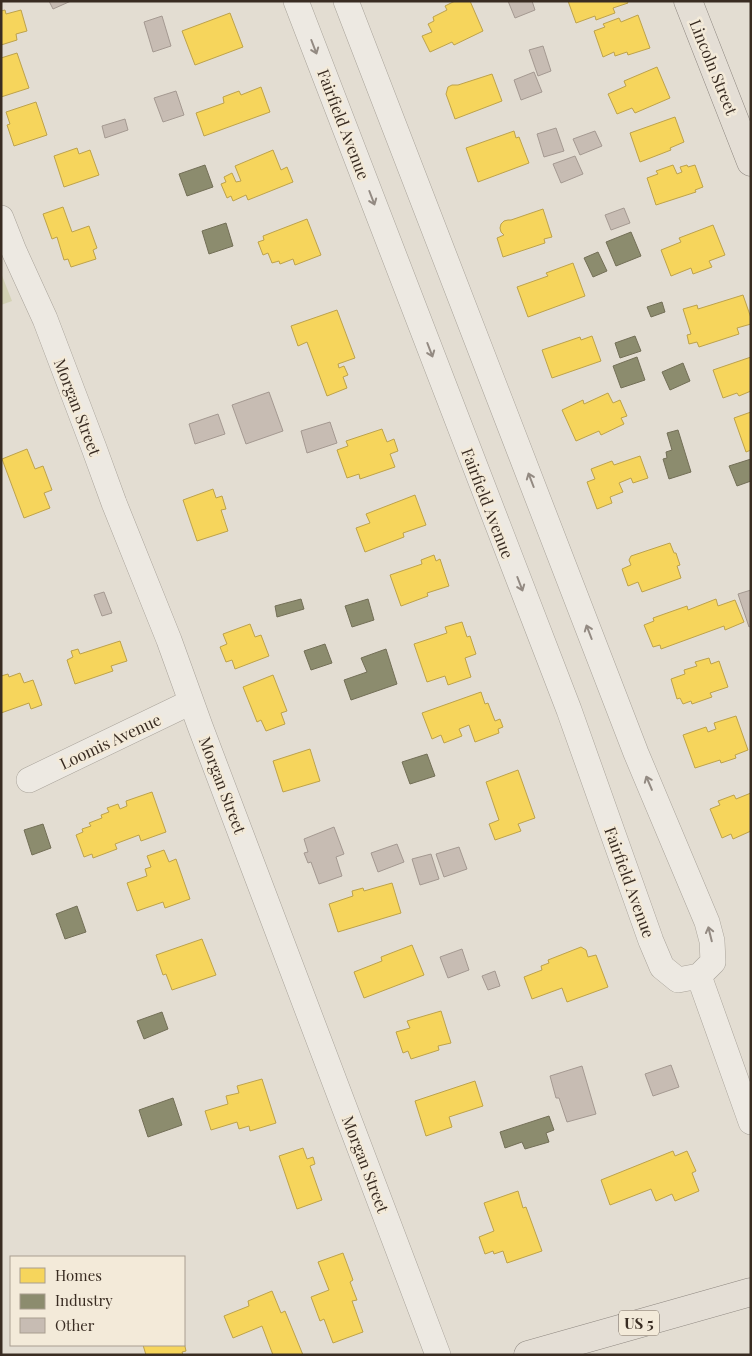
<svg xmlns="http://www.w3.org/2000/svg" width="752" height="1356" font-family="'Playfair Display',serif">
	<style>
		.green { fill: #d4d2b5 }
		.homes { fill: #f6d55c; stroke: #bda24b }
		.industry { fill: #8c8c6e; stroke: #736f57 }
		.building { fill: #c7bcb3; stroke: #a49991 }
		.lines { fill: none; stroke-linecap: round; stroke-linejoin: round }
		.minor-casing { stroke: #a9a39a; stroke-width: 26 }
		.primary-casing { stroke: #8f8881; stroke-width: 29 }
		.minor { stroke: #ede9e2; stroke-width: 25 }
		.primary { stroke: #e4ded5; stroke-width: 28 }
		.oneway { stroke: #938a82 }
		.labels { text-anchor: middle; dominant-baseline: central; stroke-width: 5; stroke-linejoin: round; paint-order: stroke }
		.shield { fill: #f3ead9; stroke: #716559; stroke-width: 1 }
		.shield-label { font-size: 15px; font-weight: bold; fill: #392c22 }
		.street-label { font-size: 16px; fill: #392c22; stroke: #f3ead9 }
	</style>
	<rect width="100%" height="100%" fill="#e3ddd2"/>
	<!-- green -->
	<path class="green" d="M 1,273 L 12,301 L 1,305 Z"/>
	<!-- homes -->
	<path class="homes" d="M 455,1 L 470,1 L 483,31 L 454,45 L 452,42 L 430,52 L 422,36 L 432,32 L 428,24 L 434,21 L 433,17 L 447,10 L 445,6 Z
		M 568,1 L 627,1 L 628,3 L 613,8 L 615,13 L 596,20 L 595,16 L 576,23 Z
		M 5,10 L 6,14 L 21,10 L 27,31 L 16,34 L 17,40 L 1,45 L 1,11 Z
		M 230,13 L 243,47 L 195,65 L 182,31 Z
		M 638,15 L 650,48 L 628,55 L 627,52 L 615,56 L 614,52 L 603,57 L 594,31 L 605,27 L 603,24 L 619,18 L 621,22 Z
		M 17,53 L 29,88 L 1,97 L 1,58 Z
		M 657,67 L 670,98 L 635,113 L 632,108 L 617,114 L 608,94 L 626,86 L 624,81 Z
		M 492,74 L 502,101 L 455,119 L 446,94 L 448,87 L 452,85 L 458,85 Z
		M 261,87 L 270,112 L 204,136 L 196,113 L 224,103 L 223,97 L 239,91 L 241,95 Z
		M 36,102 L 47,135 L 14,146 L 7,125 L 10,124 L 6,112 Z
		M 675,117 L 684,142 L 670,148 L 671,150 L 640,162 L 630,133 Z
		M 514,131 L 516,138 L 519,137 L 529,163 L 478,182 L 466,148 Z
		M 77,148 L 79,154 L 90,150 L 99,175 L 64,187 L 54,156 Z
		M 273,150 L 281,170 L 287,167 L 293,182 L 248,200 L 246,195 L 233,201 L 231,196 L 227,198 L 221,184 L 226,182 L 224,177 L 232,173 L 236,182 L 241,181 L 235,166 Z
		M 673,165 L 677,174 L 682,172 L 680,167 L 687,165 L 688,167 L 695,165 L 703,187 L 695,190 L 696,192 L 656,205 L 647,178 L 658,174 L 656,171 Z
		M 63,207 L 72,232 L 89,226 L 97,248 L 93,250 L 96,259 L 71,267 L 68,259 L 64,260 L 57,237 L 52,239 L 43,214 Z
		M 543,209 L 552,237 L 544,239 L 545,243 L 503,257 L 497,238 L 504,235 L 501,232 L 500,228 L 501,224 L 504,221 L 508,220 L 511,220 Z
		M 307,219 L 321,255 L 295,265 L 293,259 L 280,264 L 279,261 L 272,263 L 268,253 L 263,255 L 258,242 L 264,240 L 263,236 Z
		M 713,225 L 725,255 L 709,261 L 712,267 L 693,274 L 691,268 L 671,276 L 661,250 L 681,242 L 679,238 Z
		M 573,263 L 585,296 L 528,317 L 517,287 L 548,276 L 546,273 Z
		M 743,295 L 751,318 L 751,324 L 737,328 L 739,334 L 699,347 L 697,342 L 689,344 L 687,335 L 691,334 L 683,309 L 697,305 L 698,309 Z
		M 337,310 L 355,358 L 338,364 L 339,368 L 344,366 L 348,375 L 343,377 L 347,388 L 327,396 L 307,342 L 298,346 L 291,326 Z
		M 592,336 L 601,361 L 552,378 L 542,350 L 580,337 L 581,340 Z
		M 751,357 L 751,391 L 739,396 L 737,393 L 723,398 L 713,370 Z
		M 608,393 L 613,403 L 620,400 L 627,416 L 621,418 L 624,424 L 601,435 L 599,431 L 576,441 L 562,410 L 583,400 L 584,404 Z
		M 751,412 L 751,450 L 746,452 L 734,418 Z
		M 382,429 L 387,442 L 394,439 L 398,451 L 390,454 L 395,467 L 360,479 L 359,474 L 347,478 L 337,450 L 348,446 L 346,441 Z
		M 27,449 L 35,469 L 43,466 L 52,490 L 44,493 L 50,508 L 24,518 L 2,459 Z
		M 640,456 L 648,478 L 633,483 L 631,478 L 619,483 L 623,492 L 610,497 L 612,503 L 597,509 L 587,482 L 595,479 L 591,469 L 612,461 L 614,465 Z
		M 213,489 L 216,498 L 222,496 L 226,509 L 221,510 L 228,531 L 197,541 L 183,500 Z
		M 415,495 L 426,525 L 403,533 L 404,537 L 365,552 L 356,528 L 370,523 L 366,514 Z
		M 670,543 L 674,553 L 676,553 L 680,565 L 677,566 L 681,578 L 642,592 L 638,582 L 628,586 L 622,569 L 631,565 L 629,560 L 631,556 Z
		M 434,555 L 436,561 L 440,559 L 449,586 L 427,593 L 428,596 L 401,606 L 390,575 L 422,564 L 421,560 Z
		M 716,599 L 718,606 L 735,600 L 744,622 L 725,630 L 724,626 L 661,649 L 660,645 L 653,647 L 644,625 L 654,621 L 653,618 L 687,606 L 688,610 Z
		M 462,622 L 467,637 L 470,636 L 476,654 L 465,658 L 471,677 L 448,685 L 445,676 L 427,682 L 414,644 L 447,633 L 445,627 Z
		M 250,624 L 255,637 L 261,635 L 269,656 L 235,669 L 232,660 L 226,662 L 220,647 L 227,644 L 223,634 Z
		M 120,641 L 127,661 L 111,666 L 113,671 L 75,684 L 67,660 L 73,657 L 71,651 L 78,649 L 80,654 Z
		M 709,658 L 711,664 L 719,661 L 728,687 L 710,693 L 712,697 L 692,704 L 691,701 L 683,704 L 680,698 L 677,699 L 671,679 L 685,674 L 684,670 L 697,666 L 695,662 Z
		M 20,673 L 24,683 L 33,680 L 42,705 L 31,709 L 29,703 L 1,713 L 1,676 L 8,674 L 9,677 Z
		M 273,675 L 287,711 L 281,713 L 285,724 L 266,731 L 261,720 L 257,722 L 243,687 Z
		M 481,692 L 485,704 L 488,703 L 495,721 L 500,719 L 503,727 L 498,729 L 499,733 L 475,742 L 469,725 L 459,729 L 462,736 L 444,743 L 441,735 L 432,739 L 422,713 Z
		M 736,716 L 748,750 L 735,755 L 736,758 L 721,763 L 720,760 L 695,768 L 683,735 L 706,727 L 708,732 L 716,729 L 714,723 Z
		M 310,749 L 320,781 L 283,792 L 273,761 Z
		M 518,770 L 535,818 L 518,824 L 521,831 L 495,840 L 489,824 L 499,820 L 486,782 Z
		M 152,792 L 166,832 L 141,841 L 139,835 L 115,844 L 117,849 L 93,858 L 92,854 L 84,857 L 76,835 L 83,832 L 82,829 L 91,826 L 89,823 L 102,818 L 101,815 L 109,812 L 107,808 L 118,804 L 120,809 L 127,806 L 126,801 Z
		M 751,793 L 751,831 L 733,839 L 731,834 L 722,838 L 710,809 L 720,805 L 718,801 L 734,795 L 736,799 Z
		M 164,850 L 169,862 L 176,859 L 190,899 L 165,908 L 163,902 L 137,911 L 127,883 L 147,876 L 145,869 L 151,867 L 147,856 Z
		M 392,883 L 401,913 L 338,932 L 329,904 L 353,896 L 352,891 L 363,888 L 364,891 Z
		M 202,939 L 216,975 L 172,990 L 166,974 L 163,975 L 156,955 Z
		M 412,945 L 424,975 L 364,998 L 354,972 L 382,961 L 381,957 Z
		M 581,947 L 586,950 L 588,957 L 596,955 L 608,987 L 567,1002 L 562,988 L 532,999 L 524,977 L 542,970 L 541,966 L 549,963 L 548,960 Z
		M 441,1011 L 451,1043 L 438,1046 L 439,1050 L 411,1059 L 408,1051 L 403,1053 L 396,1032 L 410,1028 L 407,1021 Z
		M 262,1079 L 276,1123 L 250,1131 L 249,1126 L 239,1129 L 237,1122 L 211,1130 L 205,1111 L 228,1104 L 226,1096 L 239,1093 L 237,1086 Z
		M 475,1081 L 483,1106 L 449,1117 L 452,1127 L 426,1136 L 415,1101 Z
		M 303,1148 L 307,1159 L 313,1157 L 315,1164 L 310,1166 L 322,1200 L 297,1209 L 279,1156 Z
		M 673,1151 L 675,1156 L 687,1151 L 696,1171 L 692,1173 L 699,1191 L 675,1201 L 672,1194 L 656,1201 L 651,1189 L 610,1205 L 601,1180 Z
		M 518,1191 L 523,1208 L 526,1207 L 542,1251 L 507,1263 L 503,1251 L 494,1254 L 493,1251 L 485,1254 L 479,1237 L 494,1231 L 484,1203 Z
		M 343,1253 L 353,1280 L 350,1282 L 357,1300 L 352,1301 L 363,1332 L 333,1343 L 324,1319 L 320,1321 L 311,1297 L 329,1290 L 318,1262 Z
		M 272,1291 L 281,1313 L 285,1311 L 303,1355 L 273,1355 L 262,1326 L 233,1338 L 224,1316 L 249,1306 L 248,1301 Z
		M 184,1342 L 186,1351 L 182,1352 L 183,1355 L 146,1355 L 143,1345 L 184,1345 Z"/>
	<!-- industry -->
	<path class="industry" d="M 205,165 L 213,187 L 187,196 L 179,174 Z
		M 226,223 L 233,246 L 209,254 L 202,231 Z
		M 631,232 L 641,256 L 616,266 L 606,242 Z
		M 598,252 L 607,271 L 593,277 L 584,258 Z
		M 662,302 L 665,312 L 651,317 L 647,307 Z
		M 635,336 L 641,351 L 620,358 L 615,343 Z
		M 637,357 L 645,380 L 621,388 L 613,366 Z
		M 683,363 L 690,381 L 670,390 L 662,372 Z
		M 678,430 L 691,472 L 669,479 L 663,459 L 667,458 L 666,452 L 672,450 L 667,433 Z
		M 751,459 L 751,481 L 737,486 L 729,466 Z
		M 301,599 L 304,609 L 277,617 L 275,606 Z
		M 368,599 L 374,620 L 352,627 L 345,606 Z
		M 325,644 L 332,663 L 311,670 L 304,651 Z
		M 386,649 L 397,684 L 351,700 L 344,680 L 367,672 L 361,658 Z
		M 427,754 L 435,776 L 410,784 L 402,762 Z
		M 43,824 L 51,848 L 32,855 L 24,830 Z
		M 77,906 L 86,932 L 65,939 L 56,914 Z
		M 162,1012 L 168,1029 L 144,1039 L 137,1021 Z
		M 173,1098 L 182,1125 L 148,1137 L 139,1110 Z
		M 549,1116 L 554,1130 L 546,1133 L 549,1142 L 525,1149 L 522,1142 L 505,1148 L 500,1132 Z"/>
	<!-- building -->
	<path class="building" d="M 49,1 L 71,1 L 53,9 Z
		M 508,1 L 532,1 L 535,10 L 515,18 Z
		M 162,16 L 171,46 L 153,52 L 144,22 Z
		M 543,46 L 551,71 L 538,76 L 529,50 Z
		M 534,72 L 542,92 L 521,100 L 514,80 Z
		M 176,91 L 184,115 L 163,122 L 154,98 Z
		M 125,119 L 128,130 L 105,138 L 102,126 Z
		M 556,128 L 564,151 L 544,157 L 537,134 Z
		M 595,131 L 602,146 L 580,155 L 573,139 Z
		M 575,156 L 583,174 L 561,183 L 553,164 Z
		M 624,208 L 630,223 L 611,230 L 605,215 Z
		M 269,392 L 283,431 L 246,444 L 232,405 Z
		M 218,414 L 225,434 L 195,444 L 189,424 Z
		M 330,422 L 337,443 L 307,453 L 301,431 Z
		M 751,590 L 751,626 L 749,627 L 738,594 Z
		M 104,592 L 112,613 L 102,616 L 94,595 Z
		M 334,827 L 344,854 L 336,857 L 342,876 L 319,884 L 311,862 L 308,863 L 304,853 L 308,852 L 304,839 Z
		M 397,844 L 404,862 L 378,872 L 371,853 Z
		M 459,847 L 467,869 L 444,877 L 436,854 Z
		M 431,854 L 439,879 L 420,885 L 412,859 Z
		M 462,949 L 469,970 L 448,978 L 440,957 Z
		M 495,971 L 500,986 L 488,990 L 482,976 Z
		M 671,1065 L 679,1087 L 653,1096 L 645,1074 Z
		M 582,1066 L 596,1114 L 567,1122 L 559,1098 L 556,1098 L 550,1076 Z"/>
	<g class="lines">
		<!-- minor casing -->
		<g class="minor-casing">
			<path id="minor" d="M 296,1 L 569,710 L 651,941 L 662,967 L 678,980 L 699,976 L 713,962 L 712,941 L 707,922 L 636,753 L 346,1
				M 1,218 L 14,251 L 45,319 L 94,448 L 114,503 L 169,640 L 200,726 L 438,1355
				M 29,780 L 191,702
				M 699,976 L 751,1122"/>
		</g>
		<!-- primary casing -->
		<g class="primary-casing">
			<path id="primary" d="M 688,1 L 751,162
				M 528,1355 L 751,1292"/>
		</g>
		<!-- minor -->
		<use href="#minor" class="minor"/>
		<!-- primary -->
		<use href="#primary" class="primary"/>
	</g>
	<!-- one-way arrows -->
	<defs><path id="oneway-shaft" d="M-6 0H5M1.5-3L5.5 0L1.5 3" fill="none" stroke-width="1.6" stroke-linecap="round" stroke-linejoin="round" transform="scale(1.25)"/></defs>
	<g class="oneway">
		<use href="#oneway-shaft" transform="translate(314 47) rotate(69)"/>
		<use href="#oneway-shaft" transform="translate(372 198) rotate(69)"/>
		<use href="#oneway-shaft" transform="translate(430 350) rotate(69)"/>
		<use href="#oneway-shaft" transform="translate(531 480) rotate(-111)"/>
		<use href="#oneway-shaft" transform="translate(520 584) rotate(69)"/>
		<use href="#oneway-shaft" transform="translate(589 632) rotate(-111)"/>
		<use href="#oneway-shaft" transform="translate(649 783) rotate(-113)"/>
		<use href="#oneway-shaft" transform="translate(710 934) rotate(-104)"/>
	</g>
	<g class="labels">
		<!-- shield labels -->
		<rect class="shield" x="619" y="1310.5" width="40" height="25" rx="4"/>
		<g class="shield-label">
			<text x="639" y="1323">US 5</text>
		</g>
		<!-- street labels -->
		<g class="street-label">
			<text transform="translate(714 67) rotate(68)">Lincoln Street</text>
			<text transform="translate(344 124) rotate(69)">Fairfield Avenue</text>
			<text transform="translate(78 407) rotate(69)">Morgan Street</text>
			<text transform="translate(488 503) rotate(69)">Fairfield Avenue</text>
			<text transform="translate(110 741) rotate(-25)">Loomis Avenue</text>
			<text transform="translate(223 785) rotate(69)">Morgan Street</text>
			<text transform="translate(630 882) rotate(70)">Fairfield Avenue</text>
			<text transform="translate(366 1164) rotate(69)">Morgan Street</text>
		</g>
	</g>
	<!-- border -->
	<rect width="752" height="1356" fill="none" stroke="#392c22" stroke-width="5"/>
	<!-- legend -->
	<rect x="10" y="1256" width="175" height="90" fill="#f3ead9" stroke="#a99e90"/>
	<rect x="20" y="1268" width="25" height="15" fill="#f6d55c" stroke="#a99e90"/>
	<text x="55" y="1281" font-size="15" fill="#392c22">Homes</text>
	<rect x="20" y="1294" width="25" height="15" fill="#8c8c6e" stroke="#a99e90"/>
	<text x="55" y="1306" font-size="15" fill="#392c22">Industry</text>
	<rect x="20" y="1318" width="25" height="15" fill="#c7bcb3" stroke="#a99e90"/>
	<text x="55" y="1331" font-size="15" fill="#392c22">Other</text>
</svg>
